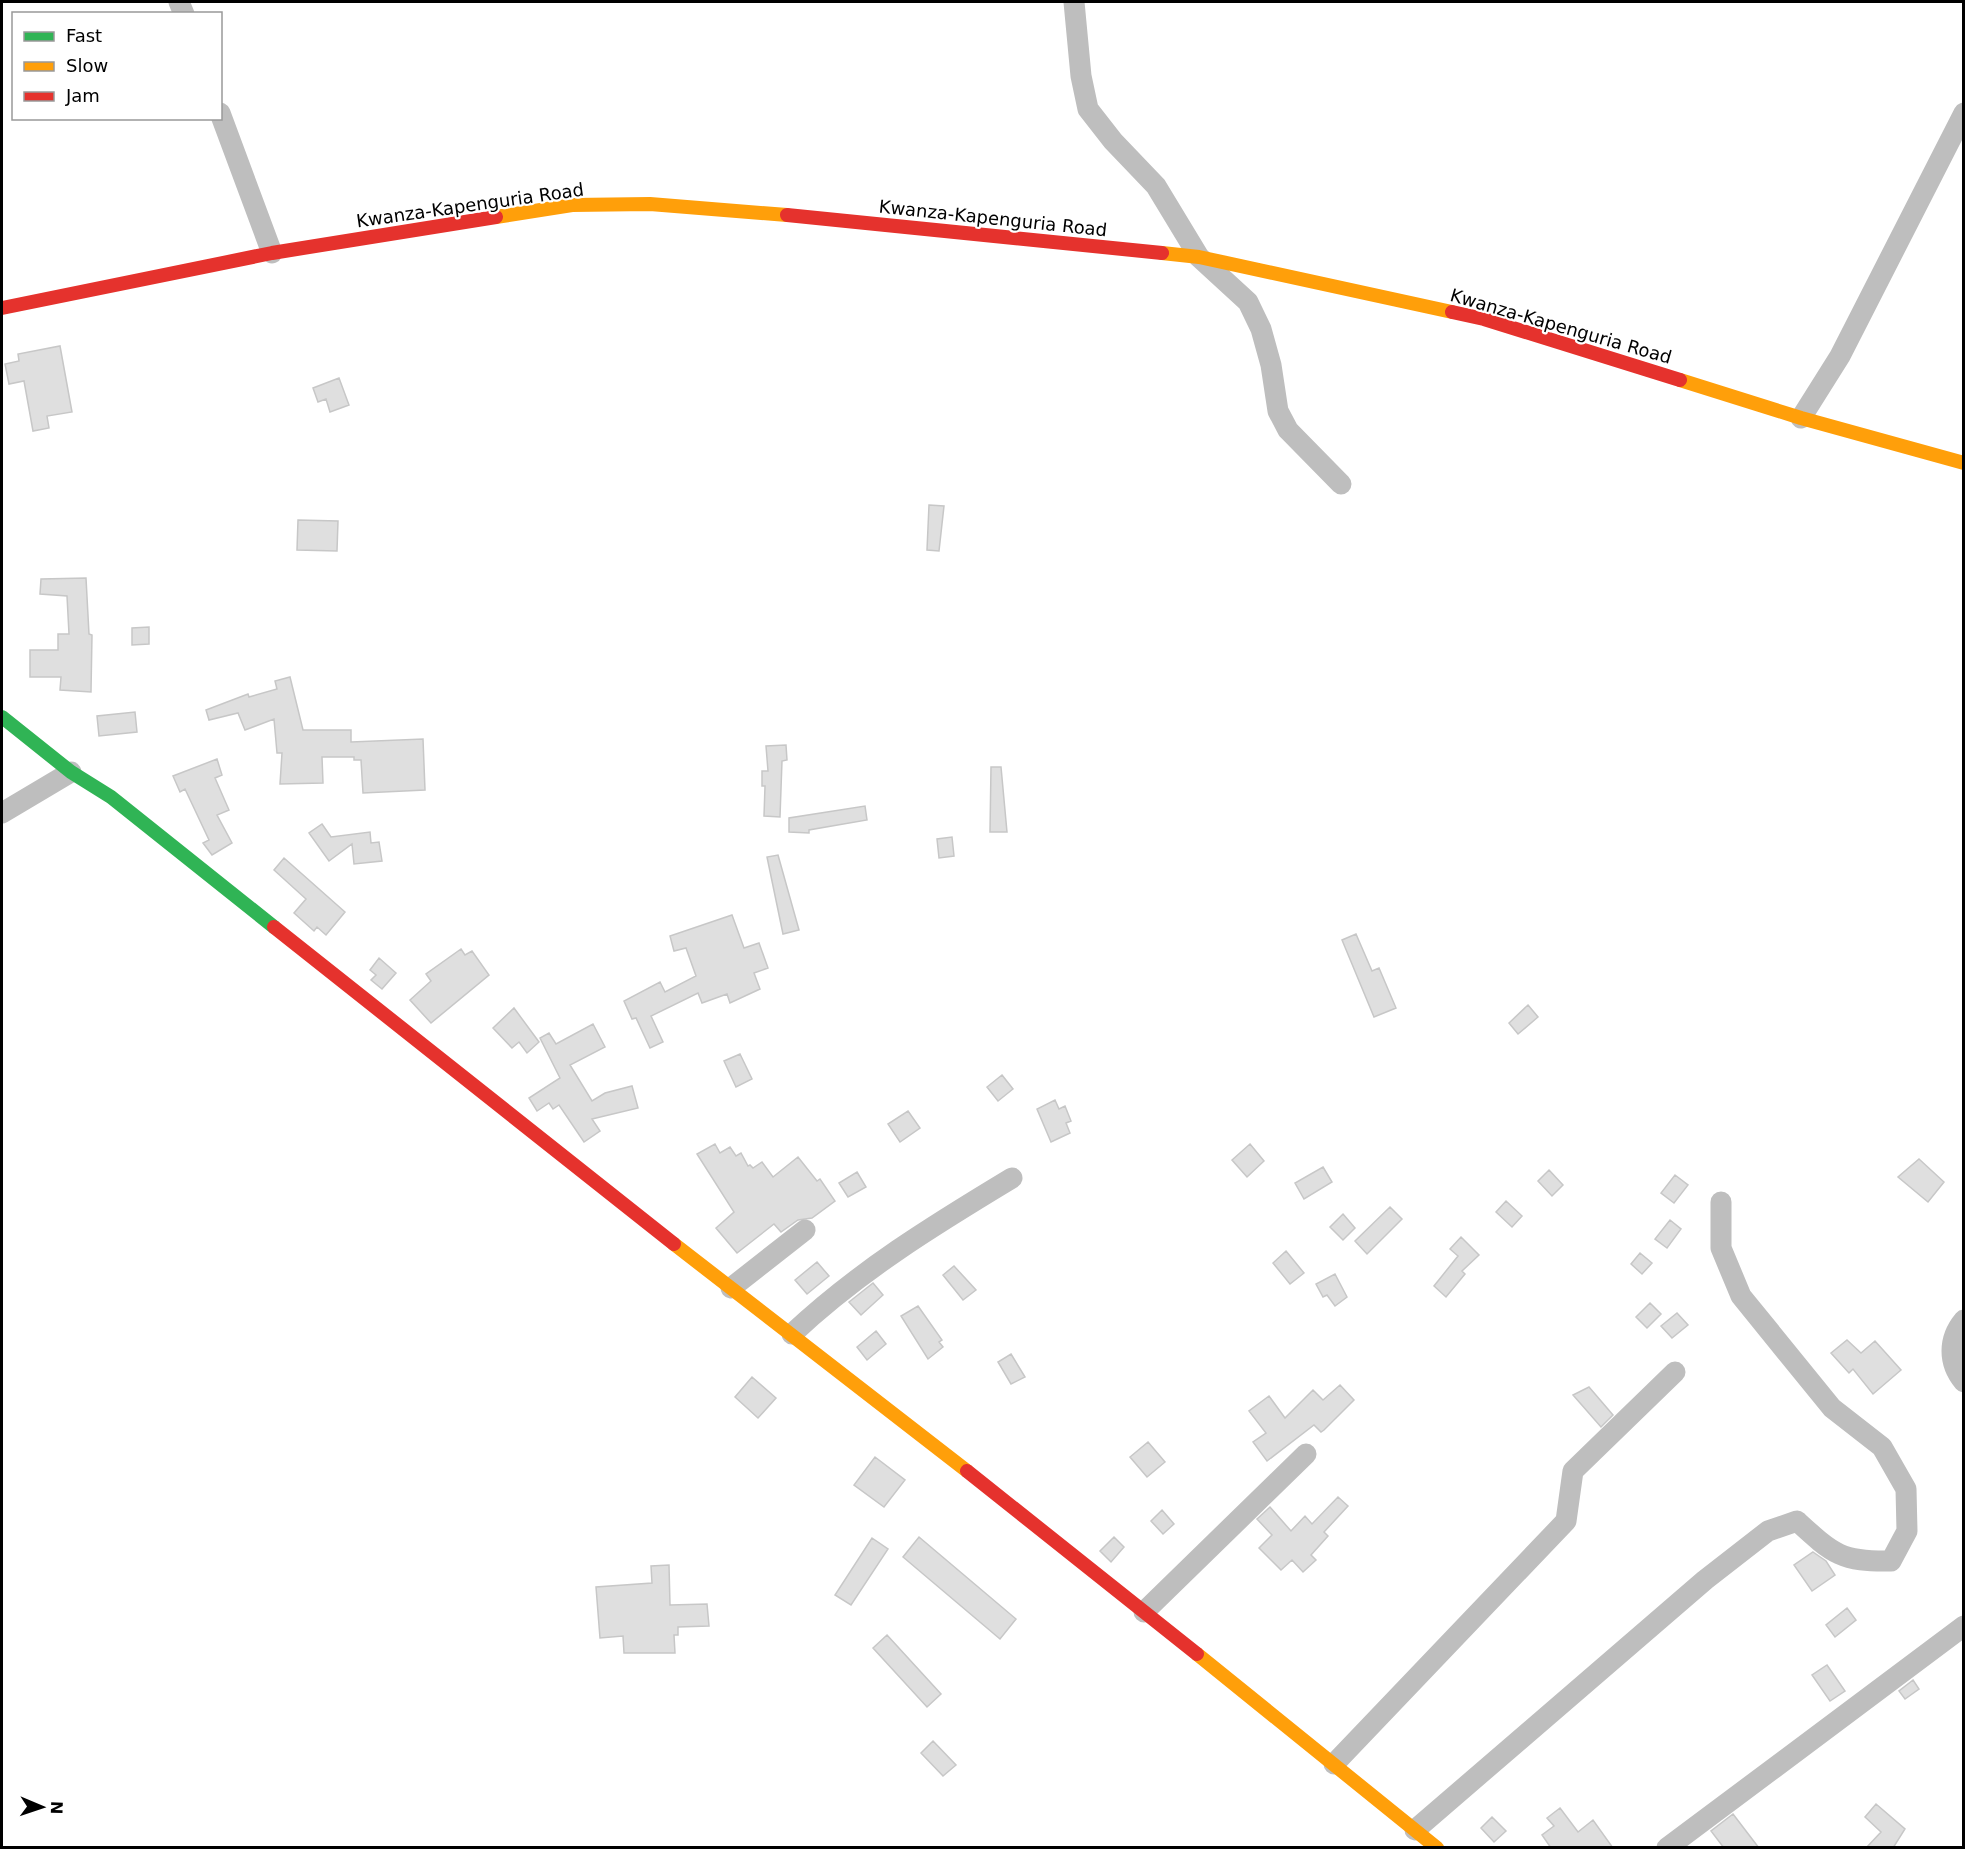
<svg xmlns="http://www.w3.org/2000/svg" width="1965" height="1849" font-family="'DejaVu Sans',sans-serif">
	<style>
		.building { fill: #dfdfdf; stroke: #c7c7c7; stroke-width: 1.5 }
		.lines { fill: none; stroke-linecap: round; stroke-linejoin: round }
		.street { stroke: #bebebe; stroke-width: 21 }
		.fast { stroke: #30b455; stroke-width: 14 }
		.slow { stroke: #ff9f0a; stroke-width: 14 }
		.jam { stroke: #e5322d; stroke-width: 14 }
		.labels { text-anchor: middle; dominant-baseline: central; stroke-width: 4.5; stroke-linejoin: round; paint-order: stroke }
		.street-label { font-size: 18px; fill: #000; stroke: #fff }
	</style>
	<rect width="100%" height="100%" fill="#fff"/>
	<!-- building -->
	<path class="building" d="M 60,346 L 72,412 L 47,416 L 49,428 L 33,431 L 24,381 L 9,384 L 5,364 L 19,361 L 18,354 Z
		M 339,378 L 349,405 L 330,412 L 326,399 L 318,402 L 313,388 Z
		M 929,505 L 944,506 L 939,551 L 927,550 Z
		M 298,520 L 338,521 L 337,551 L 297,550 Z
		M 86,578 L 89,634 L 92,635 L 91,692 L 60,690 L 61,677 L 30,677 L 30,650 L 58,650 L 58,634 L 69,634 L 67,596 L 40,594 L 41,579 Z
		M 149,627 L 149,644 L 132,645 L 132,628 Z
		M 290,677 L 303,730 L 351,730 L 351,742 L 423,739 L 425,790 L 363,793 L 361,760 L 354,760 L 354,757 L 322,757 L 323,783 L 280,784 L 282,753 L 277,753 L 274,719 L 245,730 L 238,713 L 209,720 L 206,710 L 248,694 L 249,697 L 277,689 L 275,681 Z
		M 135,712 L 137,732 L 99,736 L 97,716 Z
		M 786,745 L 787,760 L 782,761 L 780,817 L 764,816 L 765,786 L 762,786 L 762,771 L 768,771 L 766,746 Z
		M 217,759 L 222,775 L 215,778 L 229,810 L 217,815 L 232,843 L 212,855 L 203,843 L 209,840 L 185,789 L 180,792 L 173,776 Z
		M 991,767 L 1001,767 L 1007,832 L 990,832 Z
		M 865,806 L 867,820 L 809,830 L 809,833 L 789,832 L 789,818 Z
		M 322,824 L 331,837 L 370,832 L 371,843 L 379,842 L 382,861 L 354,864 L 352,844 L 329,861 L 309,833 Z
		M 952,837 L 954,856 L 939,858 L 937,839 Z
		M 778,855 L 799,930 L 783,934 L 767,857 Z
		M 284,858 L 345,912 L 326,935 L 317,927 L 314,931 L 294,913 L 306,899 L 274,870 Z
		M 732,915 L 744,948 L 759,943 L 768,968 L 754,973 L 760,989 L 730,1003 L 727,994 L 702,1003 L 698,993 L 651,1016 L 663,1042 L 650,1048 L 636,1018 L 632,1019 L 624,1001 L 660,982 L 665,992 L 696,976 L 686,948 L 674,951 L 670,936 Z
		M 1356,934 L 1372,971 L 1379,968 L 1396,1008 L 1374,1017 L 1342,940 Z
		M 461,949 L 465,955 L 472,951 L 489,975 L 431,1023 L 410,1000 L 431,981 L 426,974 Z
		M 379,958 L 396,973 L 382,989 L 371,980 L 376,975 L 370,970 Z
		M 1528,1005 L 1538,1017 L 1518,1034 L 1509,1023 Z
		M 514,1008 L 539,1042 L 527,1053 L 519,1042 L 512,1048 L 493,1028 Z
		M 593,1024 L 605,1047 L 570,1065 L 592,1101 L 605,1093 L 632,1086 L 638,1108 L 592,1119 L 600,1131 L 584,1142 L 559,1105 L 553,1109 L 549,1103 L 537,1111 L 529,1098 L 560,1078 L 540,1038 L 549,1033 L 556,1044 Z
		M 740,1054 L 752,1079 L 736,1087 L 724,1061 Z
		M 1002,1075 L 1013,1089 L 998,1101 L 987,1087 Z
		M 1055,1100 L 1059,1109 L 1065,1106 L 1071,1121 L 1066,1123 L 1070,1133 L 1051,1142 L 1037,1109 Z
		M 908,1111 L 920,1128 L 900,1142 L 888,1124 Z
		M 715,1144 L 720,1153 L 730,1147 L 736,1156 L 741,1153 L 748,1166 L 750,1165 L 753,1168 L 762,1162 L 773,1177 L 798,1157 L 817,1181 L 820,1179 L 835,1201 L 812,1218 L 798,1220 L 781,1232 L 774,1224 L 737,1253 L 716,1228 L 734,1212 L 697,1154 Z
		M 1250,1144 L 1264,1161 L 1247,1177 L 1232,1160 Z
		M 1919,1159 L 1944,1182 L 1928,1202 L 1898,1177 Z
		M 1323,1167 L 1332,1182 L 1304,1199 L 1295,1183 Z
		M 1549,1170 L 1563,1185 L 1552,1196 L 1538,1181 Z
		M 857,1172 L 866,1187 L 848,1197 L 839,1183 Z
		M 1675,1175 L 1688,1185 L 1674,1203 L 1661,1193 Z
		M 1506,1201 L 1522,1216 L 1512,1227 L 1496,1212 Z
		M 1390,1207 L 1402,1219 L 1367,1254 L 1355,1241 Z
		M 1343,1214 L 1355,1228 L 1343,1240 L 1330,1227 Z
		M 1670,1220 L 1681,1229 L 1667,1248 L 1655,1239 Z
		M 1461,1237 L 1479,1255 L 1462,1271 L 1465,1274 L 1446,1297 L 1434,1286 L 1458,1256 L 1450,1249 Z
		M 1286,1251 L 1304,1273 L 1290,1284 L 1273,1263 Z
		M 1640,1253 L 1652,1263 L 1642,1274 L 1631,1264 Z
		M 817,1262 L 829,1276 L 807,1294 L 795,1280 Z
		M 954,1266 L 976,1290 L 963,1300 L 943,1275 Z
		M 1335,1274 L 1347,1297 L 1335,1306 L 1327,1295 L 1323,1297 L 1316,1284 Z
		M 873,1283 L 883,1295 L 861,1315 L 849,1302 Z
		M 1650,1303 L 1661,1314 L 1647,1328 L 1636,1317 Z
		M 918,1306 L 942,1340 L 939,1342 L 943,1347 L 928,1359 L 901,1316 Z
		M 1677,1313 L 1688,1325 L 1672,1338 L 1661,1326 Z
		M 876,1331 L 886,1344 L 867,1360 L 857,1347 Z
		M 1847,1340 L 1861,1353 L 1875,1341 L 1901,1370 L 1873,1394 L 1853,1369 L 1849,1373 L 1831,1353 Z
		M 1011,1354 L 1025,1377 L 1011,1384 L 998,1362 Z
		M 752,1377 L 776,1398 L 758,1418 L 735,1397 Z
		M 1340,1385 L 1354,1400 L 1324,1430 L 1321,1432 L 1314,1425 L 1267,1461 L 1253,1442 L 1266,1433 L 1249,1411 L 1269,1396 L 1285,1418 L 1313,1390 L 1323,1400 Z
		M 1589,1387 L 1613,1415 L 1601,1427 L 1573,1395 Z
		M 1148,1442 L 1165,1462 L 1147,1477 L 1130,1457 Z
		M 875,1457 L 905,1480 L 884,1507 L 854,1485 Z
		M 1338,1497 L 1348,1506 L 1324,1532 L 1328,1536 L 1311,1555 L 1316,1560 L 1303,1572 L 1292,1560 L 1281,1570 L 1259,1548 L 1272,1535 L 1257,1519 L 1270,1507 L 1291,1531 L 1305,1516 L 1312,1524 Z
		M 1162,1510 L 1174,1524 L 1163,1534 L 1151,1521 Z
		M 919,1537 L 1016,1619 L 1000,1639 L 903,1557 Z
		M 1114,1537 L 1124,1547 L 1111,1562 L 1100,1551 Z
		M 872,1538 L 888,1549 L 851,1605 L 835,1595 Z
		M 1813,1552 L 1826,1561 L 1835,1575 L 1812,1591 L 1794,1565 Z
		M 669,1565 L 670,1605 L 707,1604 L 709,1626 L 678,1627 L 678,1635 L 674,1635 L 675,1653 L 624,1653 L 623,1636 L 600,1638 L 596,1587 L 652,1583 L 651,1566 Z
		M 1847,1608 L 1856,1620 L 1835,1637 L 1826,1625 Z
		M 887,1635 L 941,1694 L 927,1707 L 873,1648 Z
		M 1827,1665 L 1845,1691 L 1830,1701 L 1812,1675 Z
		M 1913,1680 L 1919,1689 L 1905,1699 L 1899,1691 Z
		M 933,1741 L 956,1765 L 943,1776 L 921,1753 Z
		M 1876,1804 L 1905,1829 L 1893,1848 L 1866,1848 L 1881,1832 L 1865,1817 Z
		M 1560,1808 L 1578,1832 L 1593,1820 L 1613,1848 L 1551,1848 L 1542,1835 L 1554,1826 L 1547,1818 Z
		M 1733,1814 L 1759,1848 L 1724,1848 L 1711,1831 Z
		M 1492,1817 L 1506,1831 L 1494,1842 L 1481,1828 Z"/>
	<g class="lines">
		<!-- street -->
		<path class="street" d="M 179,2 L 184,14
			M 1074,2 L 1081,76 L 1088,109 L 1113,141 L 1156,186 L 1199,257 L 1248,302 L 1261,329 L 1271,365 L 1278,411 L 1288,430 L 1341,484
			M 220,113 L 272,253
			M 1801,418 L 1840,356 L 1964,113
			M 2,813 L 71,772
			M 731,1288 L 805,1230
			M 1964,1320 C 1948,1339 1948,1363 1964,1382
			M 792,1334 C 859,1271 934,1225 1012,1178
			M 1144,1612 L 1306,1454
			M 1334,1764 L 1566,1521 L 1573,1471 L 1675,1372
			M 1415,1830 L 1705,1580 L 1768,1531 L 1797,1521 C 1833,1554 1841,1562 1891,1561 L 1907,1531 L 1906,1489 L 1882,1447 L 1832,1408 L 1741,1296 L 1721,1248 L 1721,1202
			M 1667,1848 L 1964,1626"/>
		<!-- fast -->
		<path class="fast" d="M 2,717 L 71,772 L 111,797 L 274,927"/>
		<!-- slow -->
		<path class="slow" d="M 496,217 L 572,205 L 650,204 L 787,215
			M 1162,253 L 1199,257 L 1452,312
			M 1680,380 L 1801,418 L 1964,463
			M 674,1244 L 967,1471
			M 1197,1654 L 1437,1848"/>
		<!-- jam -->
		<path class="jam" d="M 787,215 L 1162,253
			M 2,308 L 272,253 L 496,217
			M 1452,312 L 1484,319 L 1680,380
			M 274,927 L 674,1244
			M 967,1471 L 1197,1654"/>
	</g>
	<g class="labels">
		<!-- street labels -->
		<g class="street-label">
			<text transform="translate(470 205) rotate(-8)">Kwanza-Kapenguria Road</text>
			<text transform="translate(993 218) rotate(6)">Kwanza-Kapenguria Road</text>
			<text transform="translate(1561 326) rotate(16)">Kwanza-Kapenguria Road</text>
		</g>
	</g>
	<!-- border -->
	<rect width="1965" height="1849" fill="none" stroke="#000000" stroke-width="6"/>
	<!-- legend -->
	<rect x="12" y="12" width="210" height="108" fill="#ffffff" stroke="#999999" stroke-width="1.5"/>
	<rect x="24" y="32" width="30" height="9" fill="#30b455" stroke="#999999" stroke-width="1.5"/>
	<text x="66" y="42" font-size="18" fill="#000000">Fast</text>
	<rect x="24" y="62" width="30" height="9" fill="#ff9f0a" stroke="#999999" stroke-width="1.5"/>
	<text x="66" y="72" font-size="18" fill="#000000">Slow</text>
	<rect x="24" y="92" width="30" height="9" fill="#e5322d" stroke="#999999" stroke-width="1.5"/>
	<text x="66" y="102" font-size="18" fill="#000000">Jam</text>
	<!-- north arrow -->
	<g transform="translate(42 1807) rotate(92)" stroke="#ffffff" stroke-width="4.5" paint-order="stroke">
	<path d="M0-4.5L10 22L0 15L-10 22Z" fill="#000000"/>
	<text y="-9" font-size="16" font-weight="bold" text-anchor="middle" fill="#000000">N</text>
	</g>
</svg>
